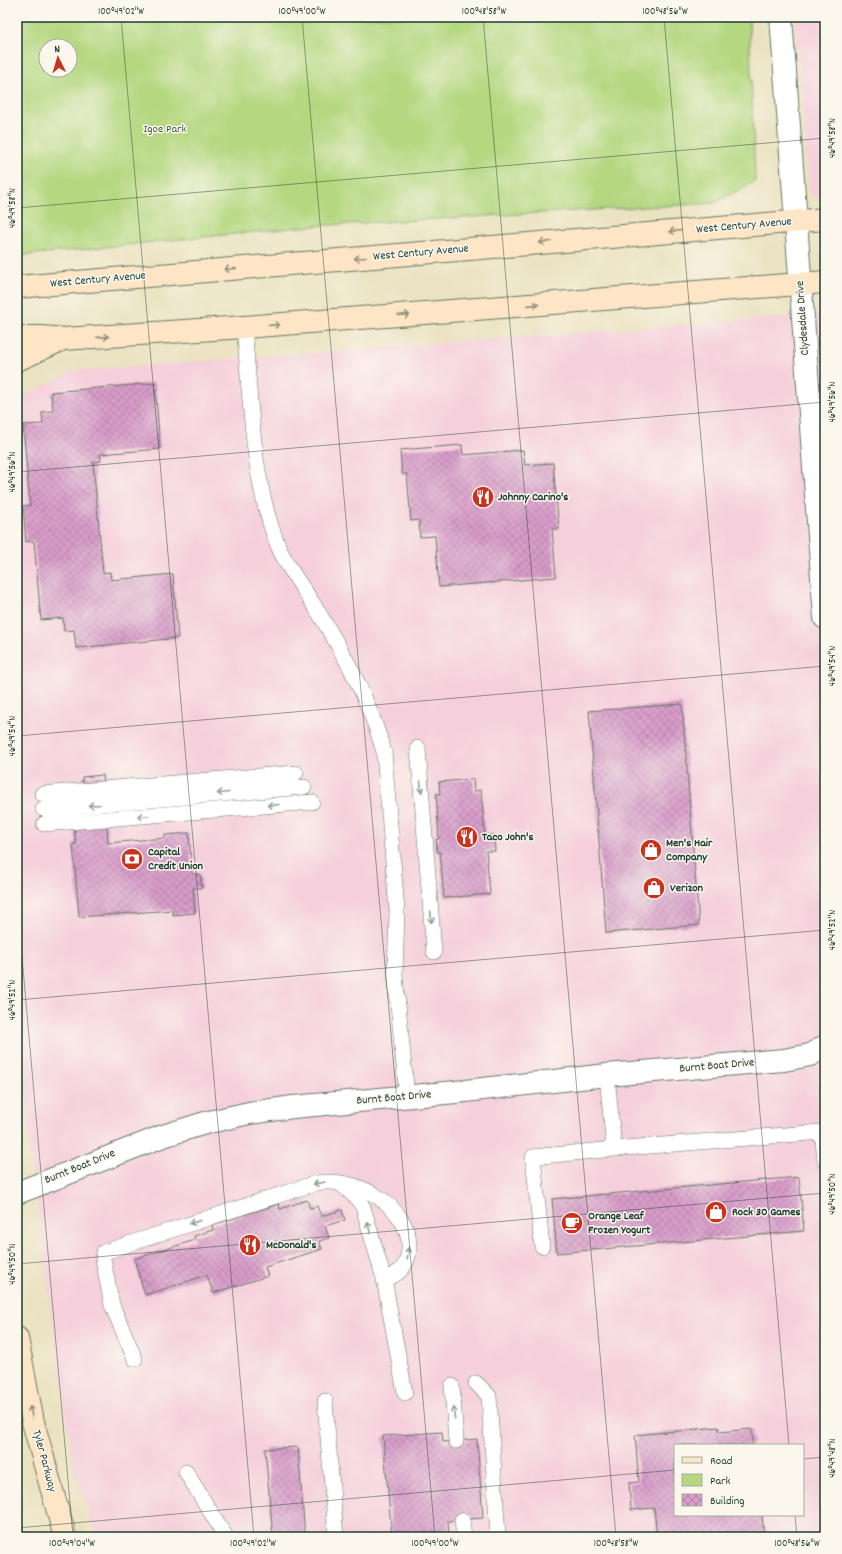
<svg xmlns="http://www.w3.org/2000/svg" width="842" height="1554" font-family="Dekko,sans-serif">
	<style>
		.built { fill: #f5cfdc; fill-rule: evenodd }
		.green { fill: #b4d77f; stroke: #6a8a5a; fill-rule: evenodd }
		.building { fill: url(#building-cross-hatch) }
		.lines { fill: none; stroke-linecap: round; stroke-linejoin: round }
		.service-casing { stroke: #667765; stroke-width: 16 }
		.tertiary-casing { stroke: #667765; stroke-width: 24 }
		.secondary-casing { stroke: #667765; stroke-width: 24 }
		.service { stroke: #fff; stroke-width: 15 }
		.tertiary { stroke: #fff; stroke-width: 22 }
		.secondary { stroke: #fde5c5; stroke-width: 22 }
		.oneway { stroke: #8e917c }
		.oneway2 { stroke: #8f9e9a }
		.ticks { fill: none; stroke: #1f3d34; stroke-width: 1; stroke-opacity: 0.45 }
		.labels { text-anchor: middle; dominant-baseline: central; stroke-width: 3; stroke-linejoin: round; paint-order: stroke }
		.park-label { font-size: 12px; fill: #3d5c43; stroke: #fbf7ec }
		.street-label { font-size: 12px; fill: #1f3d34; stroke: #fbf7ec }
		.poi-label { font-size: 12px; font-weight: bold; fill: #1f3d34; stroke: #fbf7ec; text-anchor: start }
		.neatline { fill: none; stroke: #1f3d34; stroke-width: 1.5 }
		.ticks-label { font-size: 10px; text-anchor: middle; fill: #1f3d34 }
	</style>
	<defs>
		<pattern id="building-cross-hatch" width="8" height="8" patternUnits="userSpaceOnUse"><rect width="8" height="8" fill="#d99dca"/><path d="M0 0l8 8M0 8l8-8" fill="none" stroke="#af81a5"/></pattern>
	</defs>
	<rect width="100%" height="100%" fill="#fbf7ec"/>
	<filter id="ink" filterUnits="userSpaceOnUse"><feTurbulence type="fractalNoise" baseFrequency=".025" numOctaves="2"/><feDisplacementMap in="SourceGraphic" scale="8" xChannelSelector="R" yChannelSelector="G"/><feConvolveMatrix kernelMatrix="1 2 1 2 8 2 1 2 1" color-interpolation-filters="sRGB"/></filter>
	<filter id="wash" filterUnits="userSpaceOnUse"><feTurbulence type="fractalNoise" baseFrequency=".012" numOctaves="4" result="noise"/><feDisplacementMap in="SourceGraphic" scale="16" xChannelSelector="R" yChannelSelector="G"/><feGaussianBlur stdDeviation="0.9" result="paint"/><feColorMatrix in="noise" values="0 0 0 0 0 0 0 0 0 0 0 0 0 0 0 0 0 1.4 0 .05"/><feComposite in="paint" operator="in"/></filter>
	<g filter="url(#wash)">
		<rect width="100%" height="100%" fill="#eae2c0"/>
		<!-- built -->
		<path class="built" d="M 795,17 L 825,17 L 825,195 L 810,197 Z
			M 825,314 L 825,1537 L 97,1537 L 74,1471 L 29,1149 L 17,936 L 17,408 L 28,394 L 74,371 ZM 675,1445 L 803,1445 L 803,1515 L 675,1515 Z"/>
		<!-- green -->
		<path class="green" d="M 17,17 L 749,17 L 755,181 L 715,203 L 312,226 L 17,256 ZM 46,46 L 70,46 L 70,70 L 46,70 Z"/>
		<g id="blocks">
			<!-- building -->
			<path class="building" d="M 155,383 L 160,449 L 100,454 L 101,461 L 93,462 L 103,573 L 110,572 L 111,580 L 173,574 L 178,638 L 76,648 L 74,630 L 64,631 L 63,618 L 41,620 L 34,541 L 26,542 L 23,506 L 30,505 L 23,425 L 43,424 L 42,412 L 53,411 L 51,392 Z
				M 462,445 L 463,455 L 523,450 L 525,465 L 553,463 L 559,529 L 552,529 L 556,577 L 439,587 L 435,536 L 420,537 L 419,520 L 411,521 L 407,474 L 402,474 L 400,450 Z
				M 682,704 L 699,925 L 606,933 L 589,711 Z
				M 103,775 L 108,843 L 165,838 L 165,835 L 189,833 L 192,874 L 200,874 L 202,888 L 193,888 L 195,913 L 173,915 L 172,910 L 79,917 L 73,844 L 76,844 L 74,827 L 86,826 L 82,777 Z
				M 473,779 L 474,791 L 481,790 L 485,835 L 494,835 L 495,851 L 486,851 L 490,894 L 444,898 L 440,852 L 437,852 L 436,839 L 439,839 L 436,794 L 440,794 L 439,782 Z
				M 799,1177 L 804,1231 L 557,1253 L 552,1199 Z
				M 307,1200 L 310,1208 L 317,1206 L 321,1216 L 342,1210 L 345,1220 L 325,1226 L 329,1238 L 319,1241 L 322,1249 L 265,1267 L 268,1276 L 213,1293 L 207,1275 L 145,1295 L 134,1259 L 195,1240 L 194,1236 L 213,1230 L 212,1225 L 279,1204 L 280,1209 Z
				M 719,1427 L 719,1432 L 752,1429 L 753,1445 L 675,1445 L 675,1515 L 762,1515 L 764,1535 L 741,1537 L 657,1537 L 654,1508 L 631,1510 L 629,1483 L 639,1482 L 635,1435 Z
				M 442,1432 L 443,1442 L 477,1439 L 483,1518 L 448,1521 L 449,1537 L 392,1537 L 383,1436 Z
				M 298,1447 L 305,1537 L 273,1537 L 265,1449 Z"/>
		</g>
	</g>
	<g filter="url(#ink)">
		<use href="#blocks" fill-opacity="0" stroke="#667765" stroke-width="1"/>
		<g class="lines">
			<!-- service casing -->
			<g class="service-casing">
				<path id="service" d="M 244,327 C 251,399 251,480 279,548 C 288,569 305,590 317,610 C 346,657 368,697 384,752 L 397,911 L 395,974 L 407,1097
					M 418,748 L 434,952
					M 42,794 L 296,773
					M 43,809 L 304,787
					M 44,824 L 312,802
					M 607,1075 L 614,1149 L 822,1132 L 825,1161
					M 341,1184 L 357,1198 L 363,1207 L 384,1279 L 405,1393
					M 542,1246 L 533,1157 L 614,1149
					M 135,1359 L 112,1305 L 103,1259 L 104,1252 L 316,1183 C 355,1176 411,1205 409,1249 C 408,1266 399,1275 384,1279
					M 476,1383 L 489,1396 L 498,1537
					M 452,1386 L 456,1441
					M 325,1401 L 336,1537
					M 186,1472 L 226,1537
					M 462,1520 L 464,1537"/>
			</g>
			<!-- tertiary casing -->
			<g class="tertiary-casing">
				<path id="tertiary" d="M 781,17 L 825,618
					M 17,1193 L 163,1136 L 205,1123 L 249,1113 L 293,1107 L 456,1092 L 607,1075 L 784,1060 L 810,1055 L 825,1046"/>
			</g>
			<!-- secondary casing -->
			<g class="secondary-casing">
				<path id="secondary" d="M 17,287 L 825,219
					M 17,337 L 42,337 L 64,339 L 244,327 L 825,282
					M 17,360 L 59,341
					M 17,1338 L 33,1422 L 65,1537"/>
			</g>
			<!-- service -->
			<use href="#service" class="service"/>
			<!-- tertiary -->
			<use href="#tertiary" class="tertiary"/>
			<!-- secondary -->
			<use href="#secondary" class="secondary"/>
		</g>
		<!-- one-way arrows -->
		<defs><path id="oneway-shaft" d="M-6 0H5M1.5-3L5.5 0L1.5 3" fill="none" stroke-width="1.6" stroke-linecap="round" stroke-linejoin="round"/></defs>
		<g class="oneway">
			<use href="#oneway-shaft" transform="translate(675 231) rotate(175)"/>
			<use href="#oneway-shaft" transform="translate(545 242) rotate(175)"/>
			<use href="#oneway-shaft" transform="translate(360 258) rotate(175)"/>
			<use href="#oneway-shaft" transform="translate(230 269) rotate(175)"/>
			<use href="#oneway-shaft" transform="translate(533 305) rotate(-4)"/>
			<use href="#oneway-shaft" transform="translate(404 315) rotate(-4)"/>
			<use href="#oneway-shaft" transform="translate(274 325) rotate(-4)"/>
			<use href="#oneway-shaft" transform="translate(103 337) rotate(-4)"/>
			<use href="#oneway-shaft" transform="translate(31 1412) rotate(-102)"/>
		</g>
		<g class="oneway2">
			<use href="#oneway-shaft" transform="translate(421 787) rotate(86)"/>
			<use href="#oneway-shaft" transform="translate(223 793) rotate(175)"/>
			<use href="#oneway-shaft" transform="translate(94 805) rotate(175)"/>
			<use href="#oneway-shaft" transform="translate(273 805) rotate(175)"/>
			<use href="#oneway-shaft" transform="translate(143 816) rotate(175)"/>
			<use href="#oneway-shaft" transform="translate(431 917) rotate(86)"/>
			<use href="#oneway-shaft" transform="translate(319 1183) rotate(170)"/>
			<use href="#oneway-shaft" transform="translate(195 1222) rotate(162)"/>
			<use href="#oneway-shaft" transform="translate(369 1228) rotate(-106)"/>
			<use href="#oneway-shaft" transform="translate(408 1253) rotate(-82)"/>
			<use href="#oneway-shaft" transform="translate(454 1413) rotate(-95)"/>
		</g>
	</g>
	<!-- ticks -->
	<path class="ticks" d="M 121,17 L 254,1537M 302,17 L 435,1537M 483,17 L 616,1537M 664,17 L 789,1445M 17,208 L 825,138M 17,472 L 825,402M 17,736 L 825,666M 17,900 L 73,1537M 17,1000 L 825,930M 17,1264 L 825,1193M 803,1459 L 825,1457M 795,1515 L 797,1537M 17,1528 L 675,1470"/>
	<!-- icons -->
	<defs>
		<g id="restaurant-disc" transform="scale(1.15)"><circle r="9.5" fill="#c8321e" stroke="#fbf7ec"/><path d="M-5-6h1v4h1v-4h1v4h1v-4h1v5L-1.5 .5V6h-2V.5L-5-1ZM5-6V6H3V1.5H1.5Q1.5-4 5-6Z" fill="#fff"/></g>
		<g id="shop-disc" transform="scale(1.15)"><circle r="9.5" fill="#c8321e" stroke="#fbf7ec"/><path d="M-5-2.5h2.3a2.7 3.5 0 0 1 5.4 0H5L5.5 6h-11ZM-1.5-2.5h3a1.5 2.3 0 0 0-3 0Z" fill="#fff"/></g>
		<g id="bank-disc" transform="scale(1.15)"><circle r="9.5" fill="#c8321e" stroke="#fbf7ec"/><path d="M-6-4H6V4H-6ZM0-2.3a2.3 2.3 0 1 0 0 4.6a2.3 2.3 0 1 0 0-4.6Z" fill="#fff"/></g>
		<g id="cafe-disc" transform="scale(1.15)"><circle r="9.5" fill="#c8321e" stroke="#fbf7ec"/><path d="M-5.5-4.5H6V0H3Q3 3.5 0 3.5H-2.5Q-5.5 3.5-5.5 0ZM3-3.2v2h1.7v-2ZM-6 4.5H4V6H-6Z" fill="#fff"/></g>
	</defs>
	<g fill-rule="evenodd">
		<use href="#restaurant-disc" x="483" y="497"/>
		<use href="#restaurant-disc" x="467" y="837"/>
		<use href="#shop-disc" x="651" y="850"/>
		<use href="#bank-disc" x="132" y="859"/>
		<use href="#shop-disc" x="654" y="888"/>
		<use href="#shop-disc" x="716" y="1212"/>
		<use href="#cafe-disc" x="572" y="1223"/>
		<use href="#restaurant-disc" x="250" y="1245"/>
	</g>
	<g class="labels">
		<!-- park labels -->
		<g class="park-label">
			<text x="165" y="129">Igoe Park</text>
		</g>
		<!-- street labels -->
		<g class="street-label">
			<text transform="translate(744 226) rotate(-5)">West Century Avenue</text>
			<text transform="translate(421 253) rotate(-5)">West Century Avenue</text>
			<text transform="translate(98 280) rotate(-5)">West Century Avenue</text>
			<text transform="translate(803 318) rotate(-94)">Clydesdale Drive</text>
			<text transform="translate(717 1066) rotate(-5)">Burnt Boat Drive</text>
			<text transform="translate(394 1098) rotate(-5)">Burnt Boat Drive</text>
			<text transform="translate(80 1167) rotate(-22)">Burnt Boat Drive</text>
			<text transform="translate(44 1461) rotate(75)">Tyler Parkway</text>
		</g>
		<!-- poi labels -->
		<g class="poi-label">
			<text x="498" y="497">Johnny Carino's</text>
			<text x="482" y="837">Taco John's</text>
			<text x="666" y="843">Men's Hair<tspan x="666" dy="14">Company</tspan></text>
			<text x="148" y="852">Capital<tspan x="148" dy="14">Credit Union</tspan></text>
			<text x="670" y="888">Verizon</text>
			<text x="732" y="1212">Rock 30 Games</text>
			<text x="588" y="1216">Orange Leaf<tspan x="588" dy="14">Frozen Yogurt</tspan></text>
			<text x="266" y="1245">McDonald's</text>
		</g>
	</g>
	<!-- margin -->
	<rect width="842" height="1554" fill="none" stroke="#fbf7ec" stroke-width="44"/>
	<!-- legend -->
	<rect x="674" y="1444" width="130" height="72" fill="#fbf7ec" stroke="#a3ada2"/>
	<rect x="682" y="1457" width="20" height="6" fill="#fde5c5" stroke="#a3ada2"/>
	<text x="710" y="1464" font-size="12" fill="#1f3d34">Road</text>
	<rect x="682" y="1474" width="20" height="12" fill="#b4d77f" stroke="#a3ada2"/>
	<text x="710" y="1484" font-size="12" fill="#1f3d34">Park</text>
	<rect x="682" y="1494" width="20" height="12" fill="url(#building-cross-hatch)" stroke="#a3ada2"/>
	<text x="710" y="1504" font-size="12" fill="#1f3d34">Building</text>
	<!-- north arrow -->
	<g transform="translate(58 58) rotate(355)"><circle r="19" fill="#fbf7ec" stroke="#a3ada2"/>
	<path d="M0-3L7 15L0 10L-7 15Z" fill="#c8321e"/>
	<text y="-6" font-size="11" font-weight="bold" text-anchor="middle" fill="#1f3d34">N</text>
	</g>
	<rect x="22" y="22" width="798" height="1510" class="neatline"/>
	<g class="ticks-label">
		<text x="121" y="14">100°49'02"W</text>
		<text x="302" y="14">100°49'00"W</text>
		<text x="484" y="14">100°48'58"W</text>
		<text x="665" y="14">100°48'56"W</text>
		<text transform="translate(831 138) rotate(-90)" y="4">46°49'58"N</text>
		<text transform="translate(11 208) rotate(-90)" y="4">46°49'58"N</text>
		<text transform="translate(831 402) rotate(-90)" y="4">46°49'56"N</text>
		<text transform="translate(11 472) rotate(-90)" y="4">46°49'56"N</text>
		<text transform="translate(831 666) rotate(-90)" y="4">46°49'54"N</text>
		<text transform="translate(11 736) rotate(-90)" y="4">46°49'54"N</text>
		<text transform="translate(831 930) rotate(-90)" y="4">46°49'52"N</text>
		<text transform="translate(11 1000) rotate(-90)" y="4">46°49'52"N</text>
		<text transform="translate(831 1194) rotate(-90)" y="4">46°49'50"N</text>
		<text transform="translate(11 1264) rotate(-90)" y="4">46°49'50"N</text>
		<text transform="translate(831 1458) rotate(-90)" y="4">46°49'48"N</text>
		<text x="72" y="1546">100°49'04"W</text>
		<text x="253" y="1546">100°49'02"W</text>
		<text x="435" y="1546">100°49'00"W</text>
		<text x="616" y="1546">100°48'58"W</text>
		<text x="797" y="1546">100°48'56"W</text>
	</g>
</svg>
